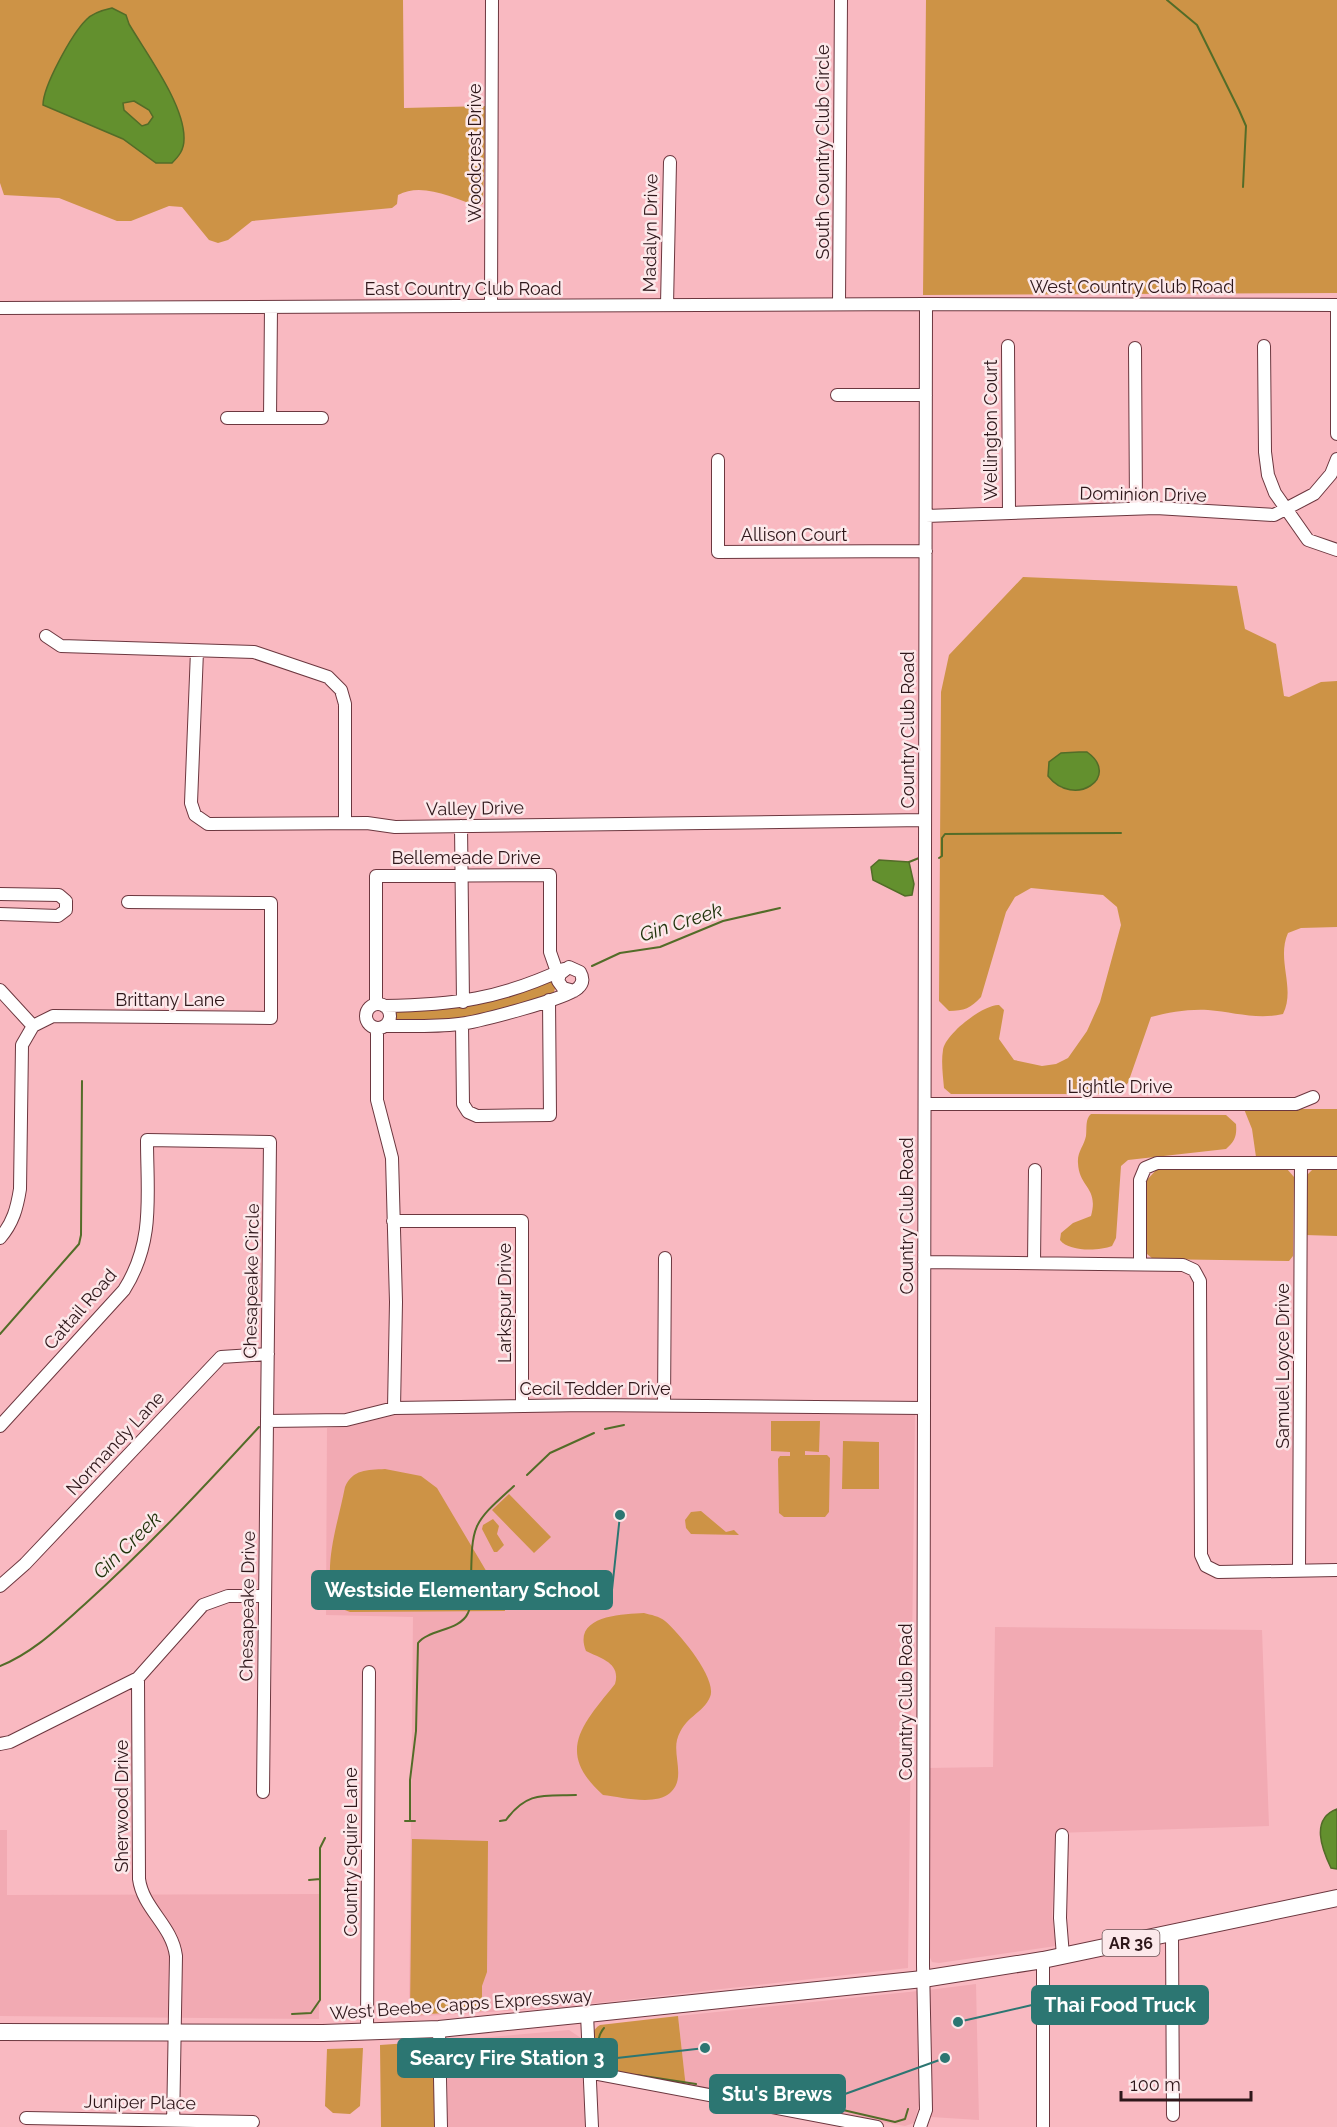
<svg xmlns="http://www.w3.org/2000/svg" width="1337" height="2127" font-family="Raleway,sans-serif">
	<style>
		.built { fill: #f2aab3 }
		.green { fill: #cd9346; fill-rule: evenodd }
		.water { fill: #63902e; stroke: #536c28; stroke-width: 1.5; fill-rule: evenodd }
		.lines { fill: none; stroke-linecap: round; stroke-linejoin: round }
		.stream { stroke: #536c28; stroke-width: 2 }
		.minor-casing { stroke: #6c373f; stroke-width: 14 }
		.major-casing { stroke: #6c373f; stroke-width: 18 }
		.minor { stroke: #fff; stroke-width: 12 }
		.major { stroke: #fff; stroke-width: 16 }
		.labels { text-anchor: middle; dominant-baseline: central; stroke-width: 5; stroke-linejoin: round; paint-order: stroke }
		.shield { fill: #fce8ea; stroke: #6c5658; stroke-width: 1.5 }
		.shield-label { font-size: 16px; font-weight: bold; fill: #2e171a }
		.street-label { font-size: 18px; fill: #2e171a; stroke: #fce8ea }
		.water-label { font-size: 20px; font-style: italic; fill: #1e3109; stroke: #fce8ea }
		.leader { fill: none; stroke: #2c7672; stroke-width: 2 }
		.callout-dot { fill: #2c7672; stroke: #fce8ea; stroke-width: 2 }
		.callout { fill: #2c7672; stroke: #2c7672; stroke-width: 2 }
		.callout-label { font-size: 20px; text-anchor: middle; font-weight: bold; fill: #fff }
	</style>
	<rect width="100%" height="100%" fill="#f9b9c1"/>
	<!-- built -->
	<path class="built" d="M 593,1410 L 915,1414 L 908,1968 L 552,2008 L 409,2017 L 413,1617 L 326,1615 L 327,1428 L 348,1426 L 393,1414 Z
		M 995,1627 L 1262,1630 L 1269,1826 L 1056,1833 L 1052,1915 L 1056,1946 L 939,1963 L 932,1962 L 928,1953 L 927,1768 L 993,1767 Z
		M 0,1830 L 7,1830 L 7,1895 L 319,1894 L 319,2019 L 0,2016 Z
		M 976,1984 L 979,2120 L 931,2117 L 928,1990 Z
		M 918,1991 L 921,2097 L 914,2123 L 905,2126 L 686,2088 L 678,2016 Z
		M 569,2030 L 581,2038 L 585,2127 L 448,2127 L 447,2041 Z"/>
	<!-- green -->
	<path class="green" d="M 0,0 L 403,0 L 404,108 L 486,106 L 483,204 L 477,206 C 453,198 422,182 398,195 L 397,204 L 392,208 L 252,221 L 228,240 L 218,243 L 209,240 L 182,207 L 169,206 L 131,221 L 117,221 L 59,198 L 4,195 L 0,183 Z
		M 926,0 L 1337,0 L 1337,293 L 923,295 Z
		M 1023,577 L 1237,586 L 1245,629 L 1276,644 L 1284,696 L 1289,697 L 1321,682 L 1337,681 L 1337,927 L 1301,928 L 1288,933 C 1276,960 1296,988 1283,1014 C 1257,1020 1233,1012 1208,1010 C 1188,1009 1170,1012 1151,1017 L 1128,1083 L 1115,1094 L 951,1094 L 944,1088 C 943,1076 941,1062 943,1050 C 945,1034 984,1004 999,1005 L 1004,1010 L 999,1039 L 1014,1060 L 1042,1066 L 1056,1064 L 1068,1058 L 1087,1031 L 1100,1002 L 1121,925 L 1117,907 L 1103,895 L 1031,888 L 1015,897 L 1006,912 L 981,997 C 971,1008 964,1011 949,1011 L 939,1001 L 941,692 L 949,655 ZM 1099,769 L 1097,781 L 1062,788 L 1048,776 L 1048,770 Z
		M 550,981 L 556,985 L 554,992 C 505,1016 448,1022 395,1020 L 395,1011 Z
		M 1244,1109 L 1337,1109 L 1337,1157 L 1256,1157 L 1252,1129 Z
		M 1091,1114 L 1226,1115 L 1236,1124 C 1237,1136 1235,1141 1226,1149 L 1128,1160 L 1121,1166 L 1116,1238 L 1112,1246 C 1099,1251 1069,1252 1060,1240 L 1061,1233 L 1073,1223 L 1091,1216 C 1099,1187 1079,1188 1078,1163 C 1077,1152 1084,1146 1086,1136 C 1087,1128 1085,1119 1091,1114 Z
		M 1314,1168 L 1337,1168 L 1337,1236 L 1305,1235 L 1305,1177 Z
		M 1157,1169 L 1287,1169 L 1294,1177 L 1293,1256 L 1289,1261 L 1153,1259 L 1147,1254 L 1146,1181 Z
		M 771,1421 L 820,1421 L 819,1452 L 805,1451 L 805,1455 L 827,1455 L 830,1458 L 829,1512 L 825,1517 L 784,1517 L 779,1513 L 778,1459 L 780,1456 L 790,1456 L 790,1452 L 771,1451 Z
		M 843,1441 L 879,1442 L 879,1489 L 842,1489 Z
		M 385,1469 L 421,1476 L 437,1488 L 504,1601 L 505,1611 L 350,1612 L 337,1607 C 320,1571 338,1524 345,1487 C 353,1469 367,1470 385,1469 Z
		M 509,1494 L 551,1537 L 534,1553 L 492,1510 Z
		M 701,1511 L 726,1532 L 734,1530 L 739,1535 L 691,1534 L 686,1528 L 685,1520 L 691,1512 Z
		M 493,1519 L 499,1526 L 497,1534 L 504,1545 L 497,1552 L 494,1552 L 482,1529 L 483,1525 Z
		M 644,1613 C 651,1615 659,1616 665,1621 C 679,1633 718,1679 710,1697 C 703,1714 684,1716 677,1740 C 673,1757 686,1779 670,1793 C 655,1806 621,1797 603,1795 C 555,1752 582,1725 615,1684 C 621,1663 602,1659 586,1651 C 572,1616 621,1614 644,1613 Z
		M 412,1839 L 488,1841 L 487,1972 L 482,1986 L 482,2011 L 410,2015 Z
		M 678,2016 L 686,2088 L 602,2073 L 594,2066 C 593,2053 586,2033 600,2025 Z
		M 438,2041 L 438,2127 L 381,2127 L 380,2045 Z
		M 363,2048 L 360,2106 L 350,2114 L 333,2113 L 325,2106 L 327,2049 Z"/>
	<!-- water -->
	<path class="water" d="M 112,8 L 126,15 L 129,24 C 146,53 185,105 184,139 C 184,150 179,156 172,163 L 156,163 L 123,139 L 43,105 C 43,86 72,34 86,20 C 92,13 103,10 112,8 ZM 134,101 L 149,110 L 153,117 L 148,124 L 142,126 L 124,110 L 123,103 Z
		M 1079,752 L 1087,752 C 1122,777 1074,809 1048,776 L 1049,762 L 1061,753 Z
		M 879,860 L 909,862 L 914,884 L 912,895 L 905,896 L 873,880 L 871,867 Z
		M 1337,1809 L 1337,1869 L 1331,1868 C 1322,1849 1310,1819 1337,1809 Z"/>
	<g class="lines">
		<!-- stream -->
		<path class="stream" d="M 1167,0 L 1197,25 L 1239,110 L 1246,126 L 1243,187
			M 939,858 L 942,856 L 942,838 L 945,834 L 1121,833
			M 909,862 L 919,858
			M 592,966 L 620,953 L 660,947 L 723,921 L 780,908
			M 0,1334 L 79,1244 L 81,1235 L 82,1081
			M 605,1429 L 624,1425
			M 527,1475 L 550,1453 L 594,1433
			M 0,1666 C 33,1653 59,1627 85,1604 C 147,1548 203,1488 259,1427
			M 405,1821 L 415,1821
			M 410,1821 L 410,1780 L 416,1731 L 418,1643 C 429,1629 460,1631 468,1613 C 473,1604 471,1591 471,1581 C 472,1523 472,1524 514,1486
			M 500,1821 L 506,1820 C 527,1791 544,1796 576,1795
			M 309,1880 L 320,1879
			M 292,2014 L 311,2013 L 320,2000 L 320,1848 L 325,1838
			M 604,2028 C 595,2038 596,2063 608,2070
			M 637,2075 L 696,2084
			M 714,2086 L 739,2090
			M 753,2092 L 782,2096
			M 791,2098 L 895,2122 L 905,2119 L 908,2109"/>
		<!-- minor casing -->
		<g class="minor-casing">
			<path id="minor" d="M 839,304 L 841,0
				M 667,305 L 670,162
				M 491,306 L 492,0
				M 0,308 L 926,304 L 1337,305 L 1337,434
				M 1008,346 L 1009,513
				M 1264,346 L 1265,452 L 1268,475 L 1275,493 L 1308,540 L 1337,550
				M 1135,348 L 1136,509
				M 837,395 L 926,395
				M 227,418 L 322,418
				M 270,418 L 271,307
				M 718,460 L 718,552 L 926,551
				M 926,516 L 1156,508 L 1274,515 L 1314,494 L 1331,474 L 1337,459
				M 46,636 L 61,646 L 254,652 L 328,677 L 341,690 L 345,704 L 345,823
				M 197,651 L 191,803 L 195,815 L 208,824 L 367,823 L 395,827 L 925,820
				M 461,826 L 463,1002
				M 0,894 L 59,895 L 66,901 L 66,910 L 58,916 L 0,914
				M 0,990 L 33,1026
				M366 1016a12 12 0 1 1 24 0a12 12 0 1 1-24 0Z
				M 376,1004 L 376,876 L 550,875 L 550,952 L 557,972
				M 384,1006 C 454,1005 500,999 564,969
				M 462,1024 L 463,1104 L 468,1112 L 477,1116 L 550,1115 L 549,1000
				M 385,1026 C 409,1026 434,1027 459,1024 C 478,1022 566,999 578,988 C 584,983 583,977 580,972 L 569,967 L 560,974 L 558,981 L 563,988 L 574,991
				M 377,1028 L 377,1100 L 392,1158 L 396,1302 L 394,1408
				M 925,1104 L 1296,1104 L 1313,1097
				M 393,1221 L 522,1221 L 522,1406
				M 0,1238 C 13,1223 17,1208 20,1189 L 22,1045 L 33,1026 L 53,1016 L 271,1018 L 271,903 L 128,902
				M 924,1262 L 1183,1265 L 1194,1270 L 1200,1281 L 1201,1555 L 1206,1566 L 1218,1572 L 1337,1570
				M 1034,1263 L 1035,1170
				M 1140,1264 L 1140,1180 L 1145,1168 L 1157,1163 L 1337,1163
				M 664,1406 L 665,1258
				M 267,1421 L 346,1420 L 394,1408 L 586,1405 L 924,1408
				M 0,1426 L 124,1290 C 155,1241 147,1195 147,1140 L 270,1142 L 263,1792
				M 1299,1570 L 1301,1163
				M 0,1586 L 25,1564 L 221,1357 L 268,1354
				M 138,1678 L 139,1879 C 143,1909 172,1925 176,1956 L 173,2127
				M 0,1744 L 10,1742 L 138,1678 L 203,1605 L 228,1596 L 265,1596
				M 1062,1835 L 1060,1918 L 1063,1956
				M 1172,1935 L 1173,2115
				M 587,2014 L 592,2127
				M 439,2029 L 441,2127
				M 367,2032 L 369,1672
				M 588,2072 L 877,2127
				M 26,2118 L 253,2122
				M 920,2127 L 926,2110 L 923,1965 L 926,304
				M 1043,2127 L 1043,1960"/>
		</g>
		<!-- major casing -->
		<g class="major-casing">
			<path id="major" d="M 0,2032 L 323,2033 L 439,2029 L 587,2014 L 923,1979 L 1043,1960 L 1337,1898"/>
		</g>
		<!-- minor -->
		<use href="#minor" class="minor"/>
		<!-- major -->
		<use href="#major" class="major"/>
	</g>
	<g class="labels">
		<!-- shield labels -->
		<rect class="shield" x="1102.5" y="1930" width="57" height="26" rx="4.5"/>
		<g class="shield-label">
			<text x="1131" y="1943">AR 36</text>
		</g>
		<!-- street labels -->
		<g class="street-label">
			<text transform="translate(822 152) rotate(-90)">South Country Club Circle</text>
			<text transform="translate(474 153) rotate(-90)">Woodcrest Drive</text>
			<text transform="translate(650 233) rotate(-89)">Madalyn Drive</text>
			<text x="1132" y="286">West Country Club Road</text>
			<text x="463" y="288">East Country Club Road</text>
			<text transform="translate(990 430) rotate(-90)">Wellington Court</text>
			<text transform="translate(1143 494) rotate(1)">Dominion Drive</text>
			<text x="794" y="534">Allison Court</text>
			<text transform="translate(907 730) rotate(-90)">Country Club Road</text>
			<text transform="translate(475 808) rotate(-1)">Valley Drive</text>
			<text x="466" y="857">Bellemeade Drive</text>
			<text x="170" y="999">Brittany Lane</text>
			<text x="1120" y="1086">Lightle Drive</text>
			<text transform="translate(906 1216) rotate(-90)">Country Club Road</text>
			<text transform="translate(251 1281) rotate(-89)">Chesapeake Circle</text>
			<text transform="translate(504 1303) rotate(-90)">Larkspur Drive</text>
			<text transform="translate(80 1309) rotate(-49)">Cattail Road</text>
			<text transform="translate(1282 1366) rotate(-90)">Samuel Loyce Drive</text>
			<text x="595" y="1388">Cecil Tedder Drive</text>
			<text transform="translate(115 1443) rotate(-47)">Normandy Lane</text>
			<text transform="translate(247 1606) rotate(-89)">Chesapeake Drive</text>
			<text transform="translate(905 1702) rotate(-90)">Country Club Road</text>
			<text transform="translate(121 1806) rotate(-90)">Sherwood Drive</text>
			<text transform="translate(350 1852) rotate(-90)">Country Squire Lane</text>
			<text transform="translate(461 2004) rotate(-4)">West Beebe Capps Expressway</text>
			<text transform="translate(140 2102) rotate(1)">Juniper Place</text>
		</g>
		<!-- water labels -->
		<g class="water-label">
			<text transform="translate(681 922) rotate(-18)">Gin Creek</text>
			<text transform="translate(127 1545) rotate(-44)">Gin Creek</text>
		</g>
	</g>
	<!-- callouts -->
	<path class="leader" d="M620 1515L612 1590M958 2022L1032 2005M705 2048L617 2058M945 2058L845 2094"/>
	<g class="callout-dot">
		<circle cx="620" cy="1515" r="6"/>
		<circle cx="958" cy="2022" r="6"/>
		<circle cx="705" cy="2048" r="6"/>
		<circle cx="945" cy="2058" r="6"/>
	</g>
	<g class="callout">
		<rect x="312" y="1571" width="300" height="38" rx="6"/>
		<rect x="1032" y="1986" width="176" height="38" rx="6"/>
		<rect x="398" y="2039" width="219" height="38" rx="6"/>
		<rect x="710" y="2075" width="135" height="38" rx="6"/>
	</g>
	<g class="callout-label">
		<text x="462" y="1597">Westside Elementary School</text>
		<text x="1120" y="2012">Thai Food Truck</text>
		<text x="507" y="2065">Searcy Fire Station 3</text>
		<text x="777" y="2101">Stu's Brews</text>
	</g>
	<!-- scale -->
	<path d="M1121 2091v9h130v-9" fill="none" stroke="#2e171a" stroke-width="3"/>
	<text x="1130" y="2091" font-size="18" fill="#2e171a" stroke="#fce8ea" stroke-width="4.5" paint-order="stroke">100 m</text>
</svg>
